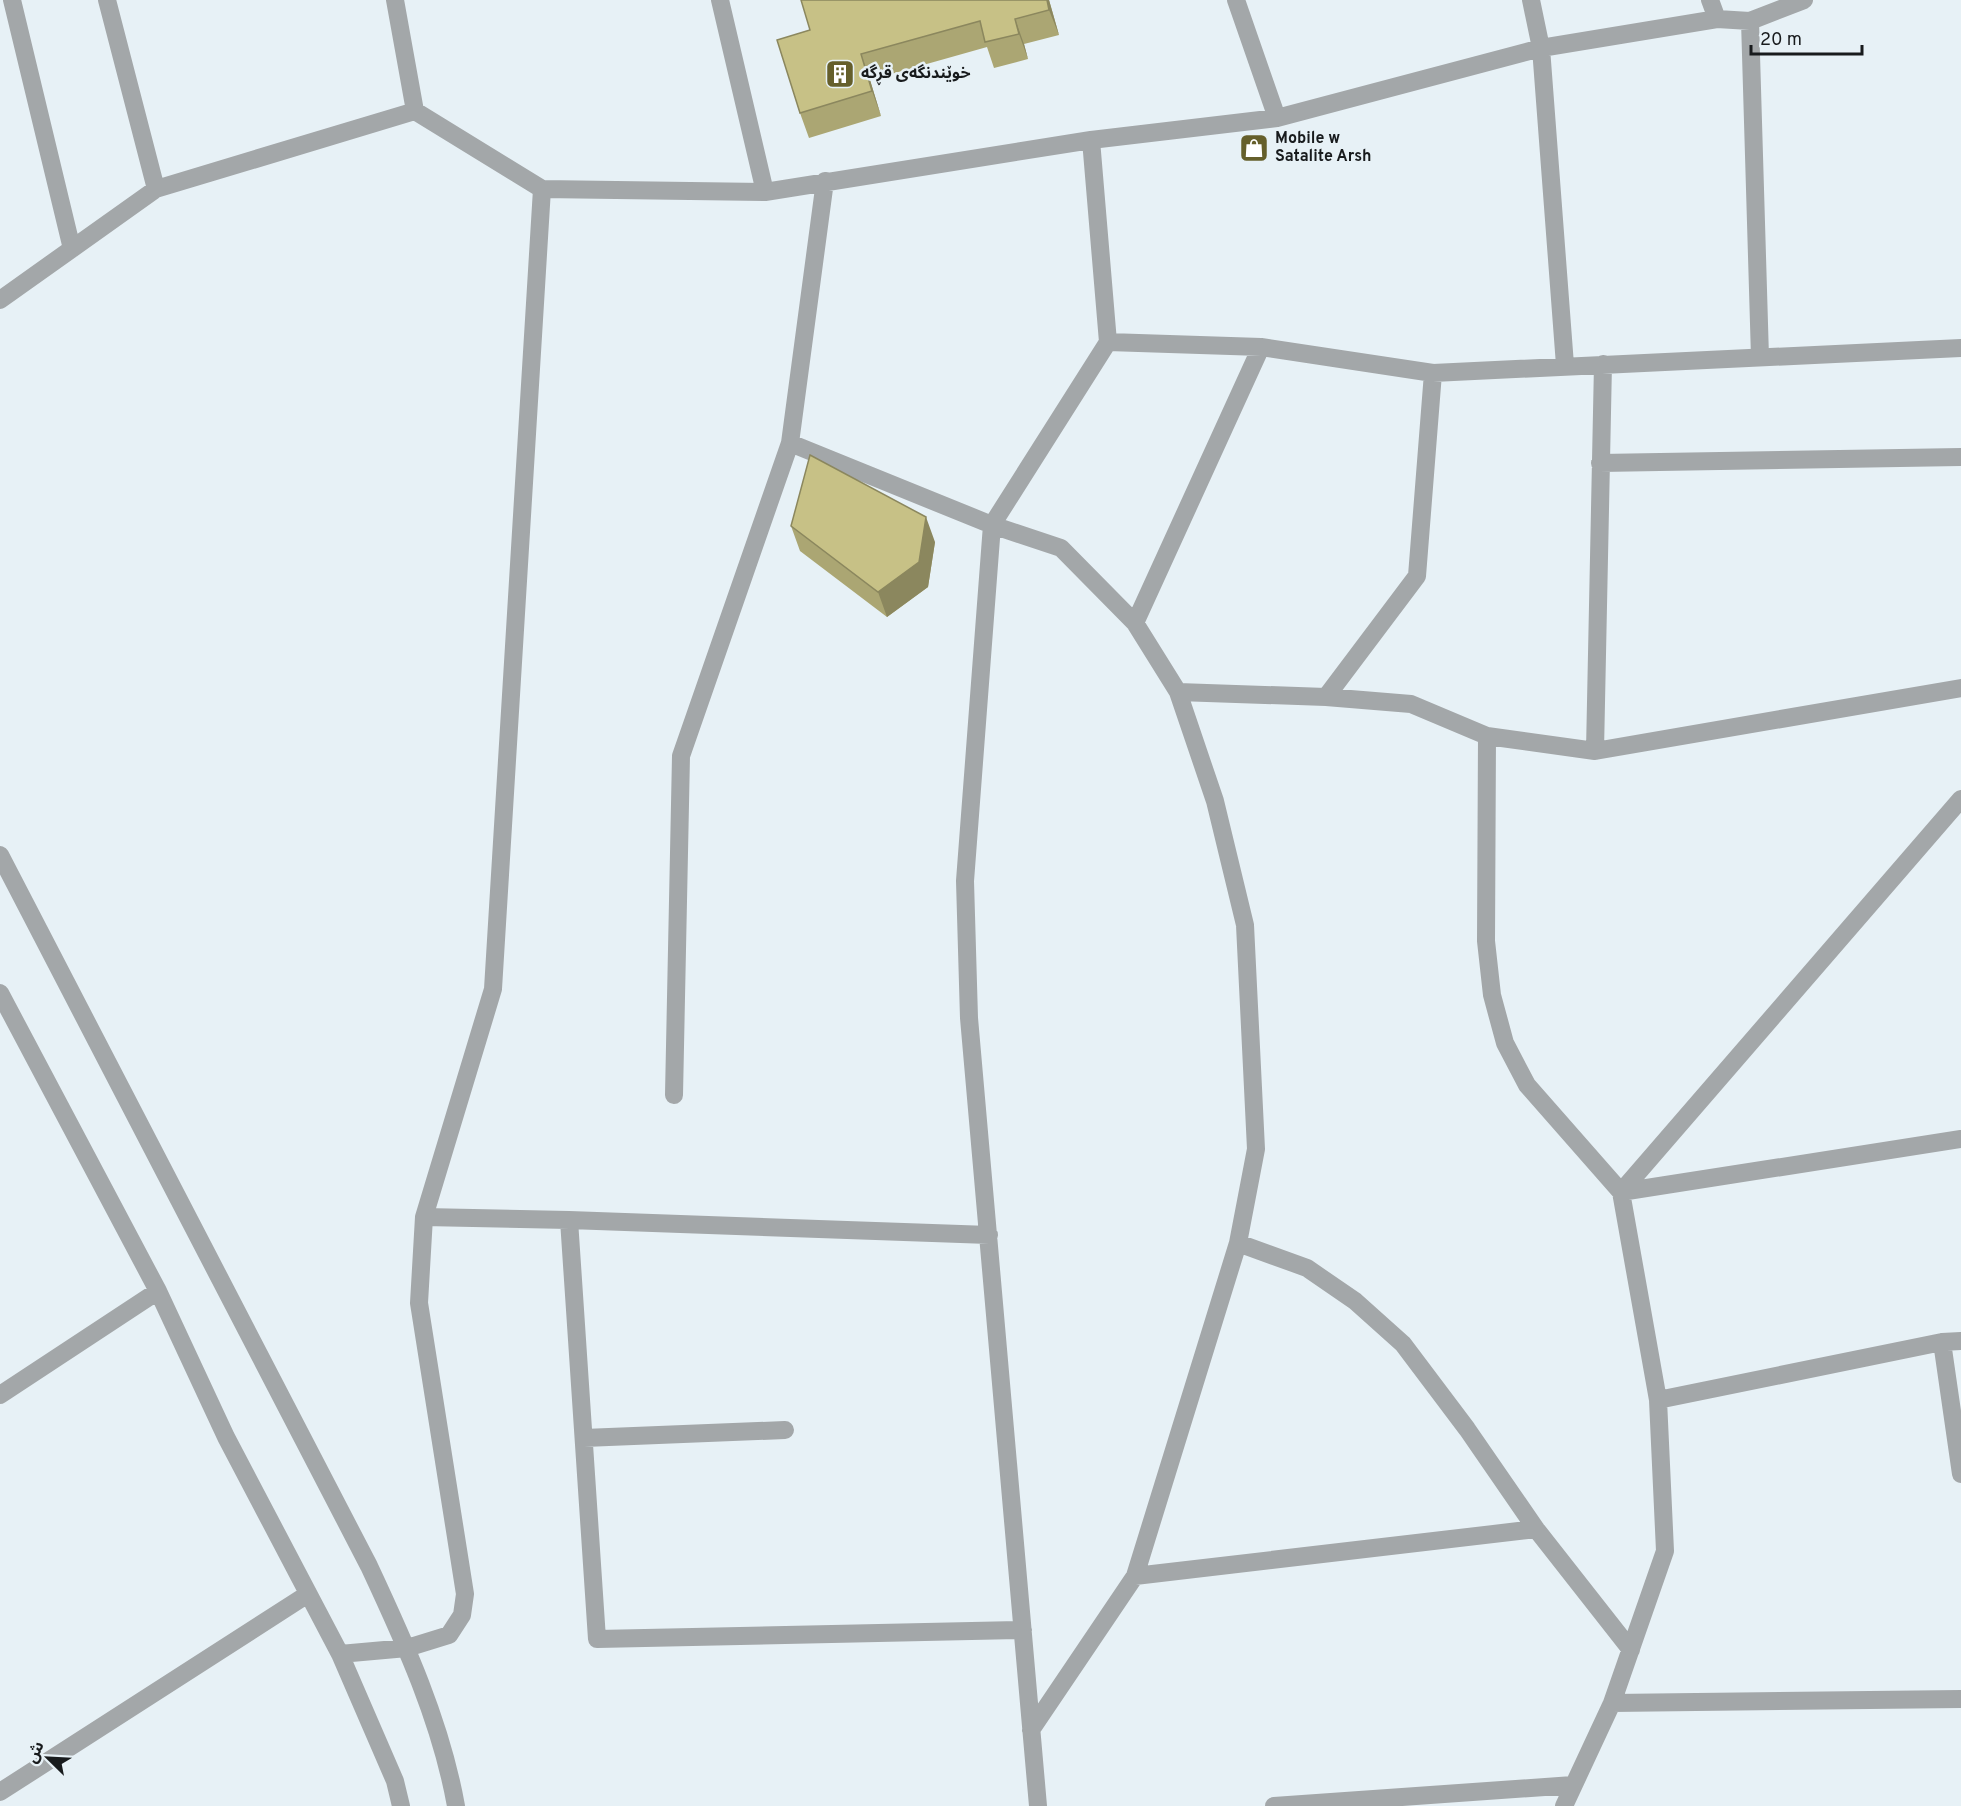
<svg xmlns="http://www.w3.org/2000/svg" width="1961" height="1806" font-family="Overpass,'Noto Sans Arabic',sans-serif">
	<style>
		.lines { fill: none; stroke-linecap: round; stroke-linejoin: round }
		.minor { stroke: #a3a7a9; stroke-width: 18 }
		.wall { fill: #aba673 }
		.shaded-wall { fill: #8b875e }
		.building { fill: #c7c186; stroke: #8b875e; stroke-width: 1.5 }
		.labels { text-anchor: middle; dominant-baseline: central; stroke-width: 5; stroke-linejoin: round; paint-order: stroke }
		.poi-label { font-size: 16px; font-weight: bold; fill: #181b1d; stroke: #e7f1f6; text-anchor: start }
	</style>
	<rect width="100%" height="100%" fill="#e7f1f6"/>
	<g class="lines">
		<!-- minor -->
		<path class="minor" d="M 12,0 L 72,249
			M 107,0 L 156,189
			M 395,0 L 415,111 L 542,189 L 765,192 L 1091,140 L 1277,118 L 1541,48 L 1717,19 L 1750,21 L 1804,0
			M 720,0 L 765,192
			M 1236,0 L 1277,118
			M 1531,0 L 1541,48 L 1565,365
			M 1710,0 L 1717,19
			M 1750,21 L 1760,357
			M 0,300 L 156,189 L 415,111
			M 1108,342 L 1261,347 L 1433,373 L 1961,348
			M 790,443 L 992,525 L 1061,548 L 1135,623 L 1178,692 L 1215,801 L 1245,925 L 1256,1149 L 1238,1243 L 1135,1576 L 1031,1730
			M 1600,463 L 1961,457
			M 1135,623 L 1261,347
			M 1178,692 L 1326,697 L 1411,704 L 1487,736 L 1595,751 L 1961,688
			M 1326,697 L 1417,576 L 1433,373
			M 1487,736 L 1486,941 L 1492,995 L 1505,1043 L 1527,1085 L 1621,1192 L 1658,1400 L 1665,1551 L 1612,1703 L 1564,1806
			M 1595,751 L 1603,364
			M 0,855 L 369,1566 C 405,1643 441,1722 456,1806
			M 0,993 L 158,1291 L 226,1437 L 340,1654 L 395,1781 L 401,1806
			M 674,1095 L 681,756 L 790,443 L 825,181
			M 1621,1192 L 1961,799
			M 1621,1192 L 1961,1139
			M 424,1217 L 569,1220 L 597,1639 L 1023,1630
			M 569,1220 L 989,1235
			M 1238,1243 L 1307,1268 L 1355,1301 L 1403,1344 L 1467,1429 L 1536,1529 L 1631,1650
			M 1942,1342 L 1961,1474
			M 0,1395 L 158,1291
			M 1658,1400 L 1942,1342 L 1961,1341
			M 584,1438 L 785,1430
			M 1135,1576 L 1536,1529
			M 340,1654 L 407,1648 L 449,1635 L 462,1615 L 465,1594 L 419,1303 L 424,1217 L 493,989 L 542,189
			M 1612,1703 L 1961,1699
			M 0,1792 L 308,1594
			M 1038,1806 L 969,1018 L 965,881 L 992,525 L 1108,342 L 1091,140
			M 1274,1806 L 1573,1785"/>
	</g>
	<!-- wall -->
	<path class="wall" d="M 1049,0 L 1059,35 L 1024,44 L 1028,59 L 994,68 L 987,47 L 870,80 L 881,116 L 809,138 L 800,113 L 777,40 Z
		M 791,526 L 935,542 L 928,587 L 887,617 L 800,551 Z"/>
	<!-- shaded-wall -->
	<path class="shaded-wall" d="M 1047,0 L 1049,0 L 1059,35 L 1049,10 Z
		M 1015,19 L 1024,44 L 1028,59 L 1019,34 Z
		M 861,54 L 870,80 L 881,116 L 872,91 Z
		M 926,517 L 935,542 L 928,587 L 887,617 L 878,592 Z"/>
	<!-- building -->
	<path class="building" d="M 801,0 L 1047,0 L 1049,10 L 1015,19 L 1019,34 L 985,42 L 980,21 L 861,54 L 872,91 L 800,113 L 777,40 L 810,30 Z
		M 810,455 L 926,517 L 919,562 L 878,592 L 791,526 Z"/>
	<!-- icons -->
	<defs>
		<g id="building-square" transform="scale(1.5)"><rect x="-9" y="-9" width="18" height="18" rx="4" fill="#655f2b" stroke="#e7f1f6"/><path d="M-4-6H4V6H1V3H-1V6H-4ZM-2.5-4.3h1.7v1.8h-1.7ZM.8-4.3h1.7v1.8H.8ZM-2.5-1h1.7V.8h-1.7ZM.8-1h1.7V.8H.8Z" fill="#fff"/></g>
		<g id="shop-square" transform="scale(1.5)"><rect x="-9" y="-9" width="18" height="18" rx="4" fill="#655f2b" stroke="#e7f1f6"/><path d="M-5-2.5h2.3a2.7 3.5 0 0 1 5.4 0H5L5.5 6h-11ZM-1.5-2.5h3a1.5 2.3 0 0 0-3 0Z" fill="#fff"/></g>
	</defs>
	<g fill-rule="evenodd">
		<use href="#building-square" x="840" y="74"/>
		<use href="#shop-square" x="1254" y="148"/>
	</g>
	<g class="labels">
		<!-- poi labels -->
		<g class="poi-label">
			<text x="861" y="74">خوێندنگەی قڕگە</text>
			<text x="1275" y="139">Mobile w<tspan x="1275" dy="18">Satalite Arsh</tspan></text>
		</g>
	</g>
	<!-- north arrow -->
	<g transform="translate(48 1758) rotate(294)" stroke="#e7f1f6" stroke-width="4.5" paint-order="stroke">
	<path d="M0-4.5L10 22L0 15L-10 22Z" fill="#181b1d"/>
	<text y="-9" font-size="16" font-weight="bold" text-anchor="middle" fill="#181b1d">ش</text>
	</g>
	<!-- scale -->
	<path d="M1751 45v9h111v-9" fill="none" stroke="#181b1d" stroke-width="3"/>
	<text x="1760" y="45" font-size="18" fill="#181b1d" stroke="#e7f1f6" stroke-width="4.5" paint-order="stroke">20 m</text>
</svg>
